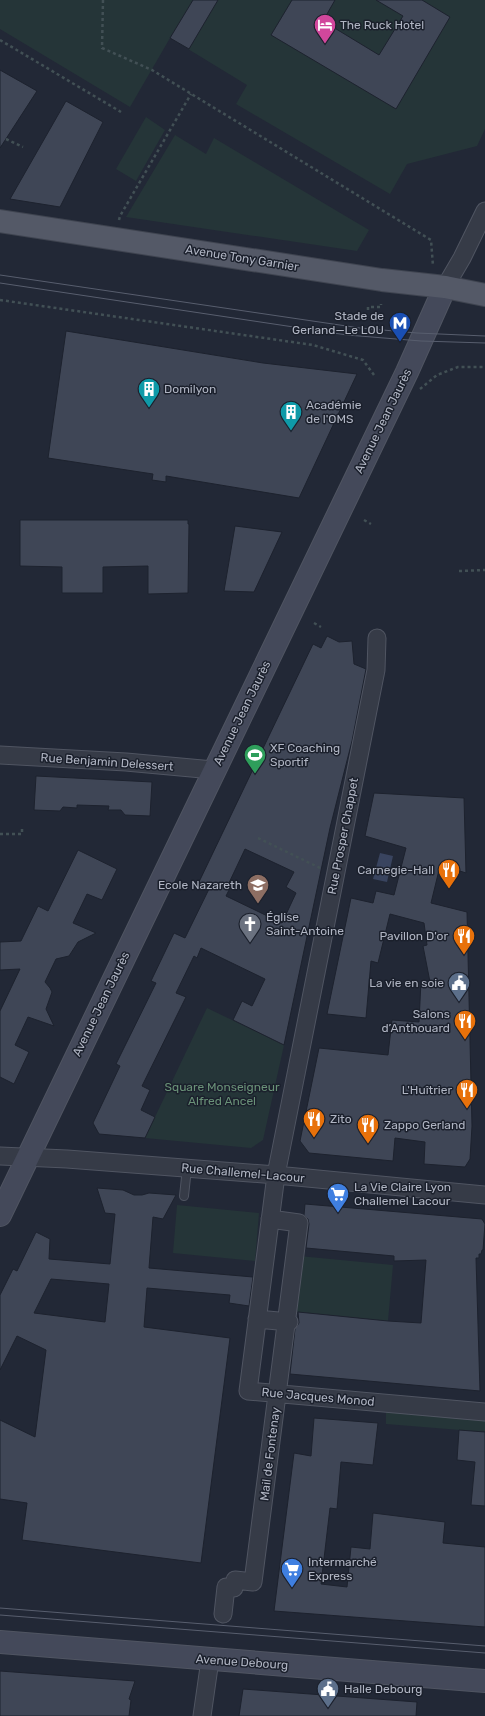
<svg xmlns="http://www.w3.org/2000/svg" width="485" height="1716" font-family="Rubik,sans-serif">
	<style>
		.green { fill: #253538 }
		.water { fill: #39445f }
		.building { fill: #3f4656; stroke: #1d222e; fill-rule: evenodd }
		.lines { fill: none; stroke-linecap: round; stroke-linejoin: round }
		.lane-casing { stroke: #505562; stroke-width: 10 }
		.street-casing { stroke: #505562; stroke-width: 19 }
		.secondary-casing { stroke: #505562; stroke-width: 24 }
		.primary-casing { stroke: #3f4450; stroke-width: 24 }
		.path { stroke: #425055; stroke-width: 2.5; stroke-dasharray: 3 3; stroke-linecap: butt }
		.lane { stroke: #363b47; stroke-width: 8 }
		.street { stroke: #363b47; stroke-width: 17 }
		.secondary { stroke: #44495a; stroke-width: 22 }
		.primary { stroke: #545967; stroke-width: 22 }
		.tram { stroke: #585e6e; stroke-width: 1 }
		.labels { text-anchor: middle; dominant-baseline: central; stroke-width: 3; stroke-linejoin: round; paint-order: stroke }
		.poi-label { font-size: 12px; fill: #b0b5c3; stroke: #1b202c; text-anchor: start }
		.street-label { font-size: 12px; fill: #b0b5c3; stroke: #1b202c }
		.park-label { font-size: 12px; fill: #6a9278; stroke: #1b202c }
	</style>
	<rect width="100%" height="100%" fill="#222836"/>
	<!-- green -->
	<path class="green" d="M 0,0 L 485,0 L 485,129 L 477,146 L 407,164 L 390,194 L 236,104 L 247,85 L 170,38 L 130,107 L 0,29 Z
		M 146,117 L 165,130 L 136,181 L 116,169 Z
		M 175,135 L 206,154 L 214,138 L 369,230 L 357,251 L 126,217 Z
		M 207,1008 L 284,1045 L 263,1140 L 251,1148 L 145,1138 Z
		M 177,1205 L 259,1213 L 255,1261 L 173,1253 Z
		M 299,1256 L 393,1265 L 388,1321 L 291,1311 Z
		M 386,1409 L 485,1418 L 485,1432 L 386,1424 Z"/>
	<!-- water -->
	<path class="water" d="M 380,853 L 393,856 L 387,882 L 373,879 Z"/>
	<!-- building -->
	<path class="building" d="M 193,0 L 218,0 L 189,49 L 170,38 Z
		M 292,0 L 335,0 L 323,21 L 379,55 L 403,16 L 376,0 L 422,0 L 450,17 L 396,109 L 271,35 Z
		M 0,70 L 37,91 L 0,148 Z
		M 66,101 L 103,122 L 60,207 L 10,199 Z
		M 66,331 L 263,363 L 357,374 L 299,498 L 166,476 L 166,482 L 152,480 L 153,474 L 48,458 Z
		M 20,520 L 188,520 L 188,524 L 189,524 L 188,593 L 148,594 L 148,566 L 103,567 L 103,593 L 62,593 L 62,567 L 20,566 Z
		M 235,526 L 282,532 L 254,592 L 224,591 Z
		M 327,636 L 339,642 L 352,641 L 354,664 L 366,669 L 352,741 L 330,828 L 284,1045 L 233,1020 L 242,1001 L 252,1006 L 265,979 L 201,948 L 197,958 L 194,956 L 176,993 L 186,997 L 142,1086 L 150,1090 L 141,1110 L 155,1117 L 145,1138 L 99,1134 L 93,1123 L 120,1066 L 116,1064 L 156,983 L 151,981 L 174,933 L 185,938 L 209,889 L 198,884 L 313,644 L 321,648 ZM 245,849 L 294,872 L 286,887 L 296,893 L 282,923 L 226,896 L 231,886 L 228,885 Z
		M 36,776 L 152,782 L 150,816 L 125,815 L 121,810 L 108,810 L 109,806 L 77,805 L 77,808 L 63,807 L 60,811 L 34,810 Z
		M 374,793 L 464,798 L 466,873 L 460,871 L 460,872 L 440,866 L 431,903 L 467,912 L 472,1126 L 470,1159 L 465,1167 L 424,1164 L 425,1142 L 395,1138 L 393,1161 L 309,1153 L 300,1141 L 319,1048 L 388,1055 L 392,1020 L 419,1022 L 421,981 L 430,982 L 423,946 L 427,945 L 424,923 L 390,914 L 378,963 L 371,961 L 366,1018 L 327,1014 L 351,898 L 373,903 L 376,891 L 394,895 L 406,848 L 365,836 Z
		M 78,850 L 117,869 L 102,900 L 87,894 L 73,923 L 96,933 L 78,942 L 69,956 L 56,959 L 45,982 L 50,988 L 52,992 L 46,1009 L 54,1026 L 28,1017 L 15,1045 L 29,1052 L 14,1084 L 0,1077 L 0,1011 L 20,969 L 0,970 L 0,942 L 21,941 L 38,906 L 48,911 Z
		M 97,1188 L 123,1190 L 134,1195 L 142,1195 L 149,1193 L 176,1195 L 163,1219 L 153,1217 L 149,1268 L 253,1277 L 249,1306 L 229,1303 L 230,1295 L 147,1288 L 144,1327 L 230,1338 L 201,1563 L 22,1540 L 27,1503 L 0,1499 L 0,1420 L 35,1437 L 46,1350 L 17,1336 L 0,1370 L 0,1295 L 13,1269 L 17,1271 L 36,1232 L 50,1239 L 49,1259 L 110,1264 L 115,1214 L 105,1213 ZM 51,1279 L 109,1284 L 105,1322 L 34,1313 Z
		M 305,1204 L 482,1219 L 485,1224 L 483,1250 L 482,1250 L 481,1254 L 479,1254 L 479,1258 L 476,1258 L 480,1391 L 290,1374 L 295,1329 L 299,1323 L 298,1312 L 388,1321 L 421,1323 L 426,1260 L 394,1261 L 394,1256 L 306,1248 L 309,1224 L 308,1219 L 304,1215 Z
		M 314,1418 L 378,1423 L 373,1465 L 341,1462 L 337,1509 L 330,1508 L 321,1584 L 347,1587 L 351,1547 L 370,1549 L 373,1513 L 445,1522 L 443,1543 L 485,1547 L 485,1627 L 274,1611 L 294,1453 L 311,1456 Z
		M 459,1430 L 485,1432 L 485,1506 L 471,1505 L 475,1462 L 457,1460 Z
		M 0,1671 L 135,1681 L 129,1699 L 131,1700 L 129,1716 L 0,1716 Z
		M 243,1689 L 417,1702 L 416,1716 L 239,1716 Z"/>
	<g class="lines">
		<!-- lane casing -->
		<g class="lane-casing">
			<path id="lane" d="M 184,1196 L 187,1168"/>
		</g>
		<!-- street casing -->
		<g class="street-casing">
			<path id="street" d="M 445,287 L 462,258 L 485,211
				M 377,638 L 376,670 L 276,1175 L 248,1391 L 485,1412
				M 0,755 L 126,762 L 213,770
				M 0,1156 L 67,1159 L 276,1175 L 485,1195
				M 257,1319 L 289,1322
				M 223,1614 L 226,1587 L 234,1588 L 235,1580 L 253,1582 L 299,1223 L 270,1219
				M 202,1716 L 210,1660"/>
		</g>
		<!-- secondary casing -->
		<g class="secondary-casing">
			<path id="secondary" d="M 0,1215 L 407,372 L 445,287
				M 0,1642 L 485,1681"/>
		</g>
		<!-- primary casing -->
		<g class="primary-casing">
			<path id="primary" d="M 0,221 L 382,280 L 445,287 L 485,295"/>
		</g>
		<!-- path -->
		<path class="path" d="M 103,0 L 102,48 L 152,70 L 431,240 L 433,266
			M 0,40 L 121,112
			M 6,139 L 23,147
			M 119,220 L 120,216 L 191,94
			M 0,300 L 313,345 L 363,360 L 374,375
			M 368,310 L 368,307 L 381,307 L 381,304
			M 420,389 L 437,375 L 458,367 L 485,367
			M 364,520 L 371,524
			M 459,571 L 485,570
			M 314,623 L 321,627
			M 0,834 L 22,834 L 22,828
			M 258,838 L 320,868"/>
		<!-- lane -->
		<use href="#lane" class="lane"/>
		<!-- street -->
		<use href="#street" class="street"/>
		<!-- secondary -->
		<use href="#secondary" class="secondary"/>
		<!-- primary -->
		<use href="#primary" class="primary"/>
		<!-- tram -->
		<path class="tram" d="M 0,275 L 360,328 L 417,333 L 485,336
			M 0,283 L 347,335 L 421,341 L 485,343
			M 0,1608 L 485,1646
			M 0,1615 L 485,1653"/>
	</g>
	<!-- icons -->
	<defs>
		<g id="hotel-pin" transform="scale(1.15)"><path d="M0 17L-7.5 6A9.5 9.5 0 1 1 7.5 6Z" fill="#d1479c" stroke="#1b202c"/><path d="M-6-4.5h1.5V1H6V5H4.5V3h-9V5H-6ZM-4 0a1.8 1.8 0 1 1 3.6 0ZM.5 0V-2.5h3Q6-2.5 6 0Z" fill="#fff"/></g>
		<g id="metro-pin" transform="scale(1.15)"><path d="M0 17L-7.5 6A9.5 9.5 0 1 1 7.5 6Z" fill="#1a4fb4" stroke="#1b202c"/><path d="M-5.5 5V-5H-3L0 0L3-5H5.5V5H3V-.5L0 4L-3-.5V5Z" fill="#fff"/></g>
		<g id="building-pin" transform="scale(1.15)"><path d="M0 17L-7.5 6A9.5 9.5 0 1 1 7.5 6Z" fill="#0f9aa8" stroke="#1b202c"/><path d="M-4-6H4V6H1V3H-1V6H-4ZM-2.5-4.3h1.7v1.8h-1.7ZM.8-4.3h1.7v1.8H.8ZM-2.5-1h1.7V.8h-1.7ZM.8-1h1.7V.8H.8Z" fill="#fff"/></g>
		<g id="stadium-pin" transform="scale(1.15)"><path d="M0 17L-7.5 6A9.5 9.5 0 1 1 7.5 6Z" fill="#2e9e5b" stroke="#1b202c"/><path d="M0-5a6.5 5 0 1 0 0 10a6.5 5 0 1 0 0-10ZM-3.5-1.8h7v3.6h-7Z" fill="#fff"/></g>
		<g id="restaurant-pin" transform="scale(1.15)"><path d="M0 17L-7.5 6A9.5 9.5 0 1 1 7.5 6Z" fill="#e8710a" stroke="#1b202c"/><path d="M-5-6h1v4h1v-4h1v4h1v-4h1v5L-1.5 .5V6h-2V.5L-5-1ZM5-6V6H3V1.5H1.5Q1.5-4 5-6Z" fill="#fff"/></g>
		<g id="school-pin" transform="scale(1.15)"><path d="M0 17L-7.5 6A9.5 9.5 0 1 1 7.5 6Z" fill="#8d6e63" stroke="#1b202c"/><path d="M0-5L7-2L0 1L-7-2ZM-4 1L0 2.5L4 1V4Q0 6-4 4Z" fill="#fff"/></g>
		<g id="church-pin" transform="scale(1.15)"><path d="M0 17L-7.5 6A9.5 9.5 0 1 1 7.5 6Z" fill="#6b7280" stroke="#1b202c"/><path d="M-1.2-6h2.4v3.5h3.3v2.4h-3.3V6h-2.4V-.1h-3.3v-2.4h3.3Z" fill="#fff"/></g>
		<g id="civic-pin" transform="scale(1.15)"><path d="M0 17L-7.5 6A9.5 9.5 0 1 1 7.5 6Z" fill="#5c6f8a" stroke="#1b202c"/><path d="M-.6-6.5H3V-4.5H.6V-3L4-1V1h2V6H-6V1h2V-1L-.6-3ZM-1.2 2.5V6h2.4V2.5Z" fill="#fff"/></g>
		<g id="supermarket-pin" transform="scale(1.15)"><path d="M0 17L-7.5 6A9.5 9.5 0 1 1 7.5 6Z" fill="#3f7fe0" stroke="#1b202c"/><path d="M-6-5.5h2.5l.6 2H6L4.5 2H-2.5L-4.4-4H-6ZM-1.5 3.2a1.3 1.3 0 1 0 .1 0ZM3 3.2a1.3 1.3 0 1 0 .1 0Z" fill="#fff"/></g>
	</defs>
	<g fill-rule="evenodd">
		<use href="#hotel-pin" x="325" y="25"/>
		<use href="#metro-pin" x="400" y="323"/>
		<use href="#building-pin" x="149" y="389"/>
		<use href="#building-pin" x="291" y="412"/>
		<use href="#stadium-pin" x="255" y="755"/>
		<use href="#restaurant-pin" x="449" y="870"/>
		<use href="#school-pin" x="258" y="885"/>
		<use href="#church-pin" x="250" y="924"/>
		<use href="#restaurant-pin" x="464" y="936"/>
		<use href="#civic-pin" x="459" y="983"/>
		<use href="#restaurant-pin" x="465" y="1021"/>
		<use href="#restaurant-pin" x="467" y="1090"/>
		<use href="#restaurant-pin" x="314" y="1119"/>
		<use href="#restaurant-pin" x="368" y="1125"/>
		<use href="#supermarket-pin" x="338" y="1194"/>
		<use href="#supermarket-pin" x="292" y="1569"/>
		<use href="#civic-pin" x="328" y="1689"/>
	</g>
	<g class="labels">
		<!-- poi labels -->
		<g class="poi-label">
			<text x="340" y="25">The Ruck Hotel</text>
			<text x="384" y="316" text-anchor="end">Stade de<tspan x="384" dy="14">Gerland—Le LOU</tspan></text>
			<text x="164" y="389">Domilyon</text>
			<text x="306" y="405">Académie<tspan x="306" dy="14">de l'OMS</tspan></text>
			<text x="270" y="748">XF Coaching<tspan x="270" dy="14">Sportif</tspan></text>
			<text x="434" y="870" text-anchor="end">Carnegie-Hall</text>
			<text x="242" y="885" text-anchor="end">Ecole Nazareth</text>
			<text x="266" y="917">Église<tspan x="266" dy="14">Saint-Antoine</tspan></text>
			<text x="448" y="936" text-anchor="end">Pavillon D'or</text>
			<text x="444" y="983" text-anchor="end">La vie en soie</text>
			<text x="450" y="1014" text-anchor="end">Salons<tspan x="450" dy="14">d’Anthouard</tspan></text>
			<text x="452" y="1090" text-anchor="end">L'Huîtrier</text>
			<text x="330" y="1119">Zito</text>
			<text x="384" y="1125">Zappo Gerland</text>
			<text x="354" y="1187">La Vie Claire Lyon<tspan x="354" dy="14">Challemel Lacour</tspan></text>
			<text x="308" y="1562">Intermarché<tspan x="308" dy="14">Express</tspan></text>
			<text x="344" y="1689">Halle Debourg</text>
		</g>
		<!-- street labels -->
		<g class="street-label">
			<text transform="translate(242 258) rotate(9)">Avenue Tony Garnier</text>
			<text transform="translate(383 421) rotate(-64)">Avenue Jean Jaurès</text>
			<text transform="translate(242 713) rotate(-64)">Avenue Jean Jaurès</text>
			<text transform="translate(107 762) rotate(4)">Rue Benjamin Delessert</text>
			<text transform="translate(343 836) rotate(-79)">Rue Prosper Chappet</text>
			<text transform="translate(101 1004) rotate(-64)">Avenue Jean Jaurès</text>
			<text transform="translate(243 1173) rotate(5)">Rue Challemel-Lacour</text>
			<text transform="translate(318 1397) rotate(5)">Rue Jacques Monod</text>
			<text transform="translate(270 1454) rotate(-83)">Mail de Fontenay</text>
			<text transform="translate(242 1662) rotate(4)">Avenue Debourg</text>
		</g>
		<!-- park labels -->
		<g class="park-label">
			<text x="222" y="1087">Square Monseigneur<tspan x="222" dy="14">Alfred Ancel</tspan></text>
		</g>
	</g>
</svg>
